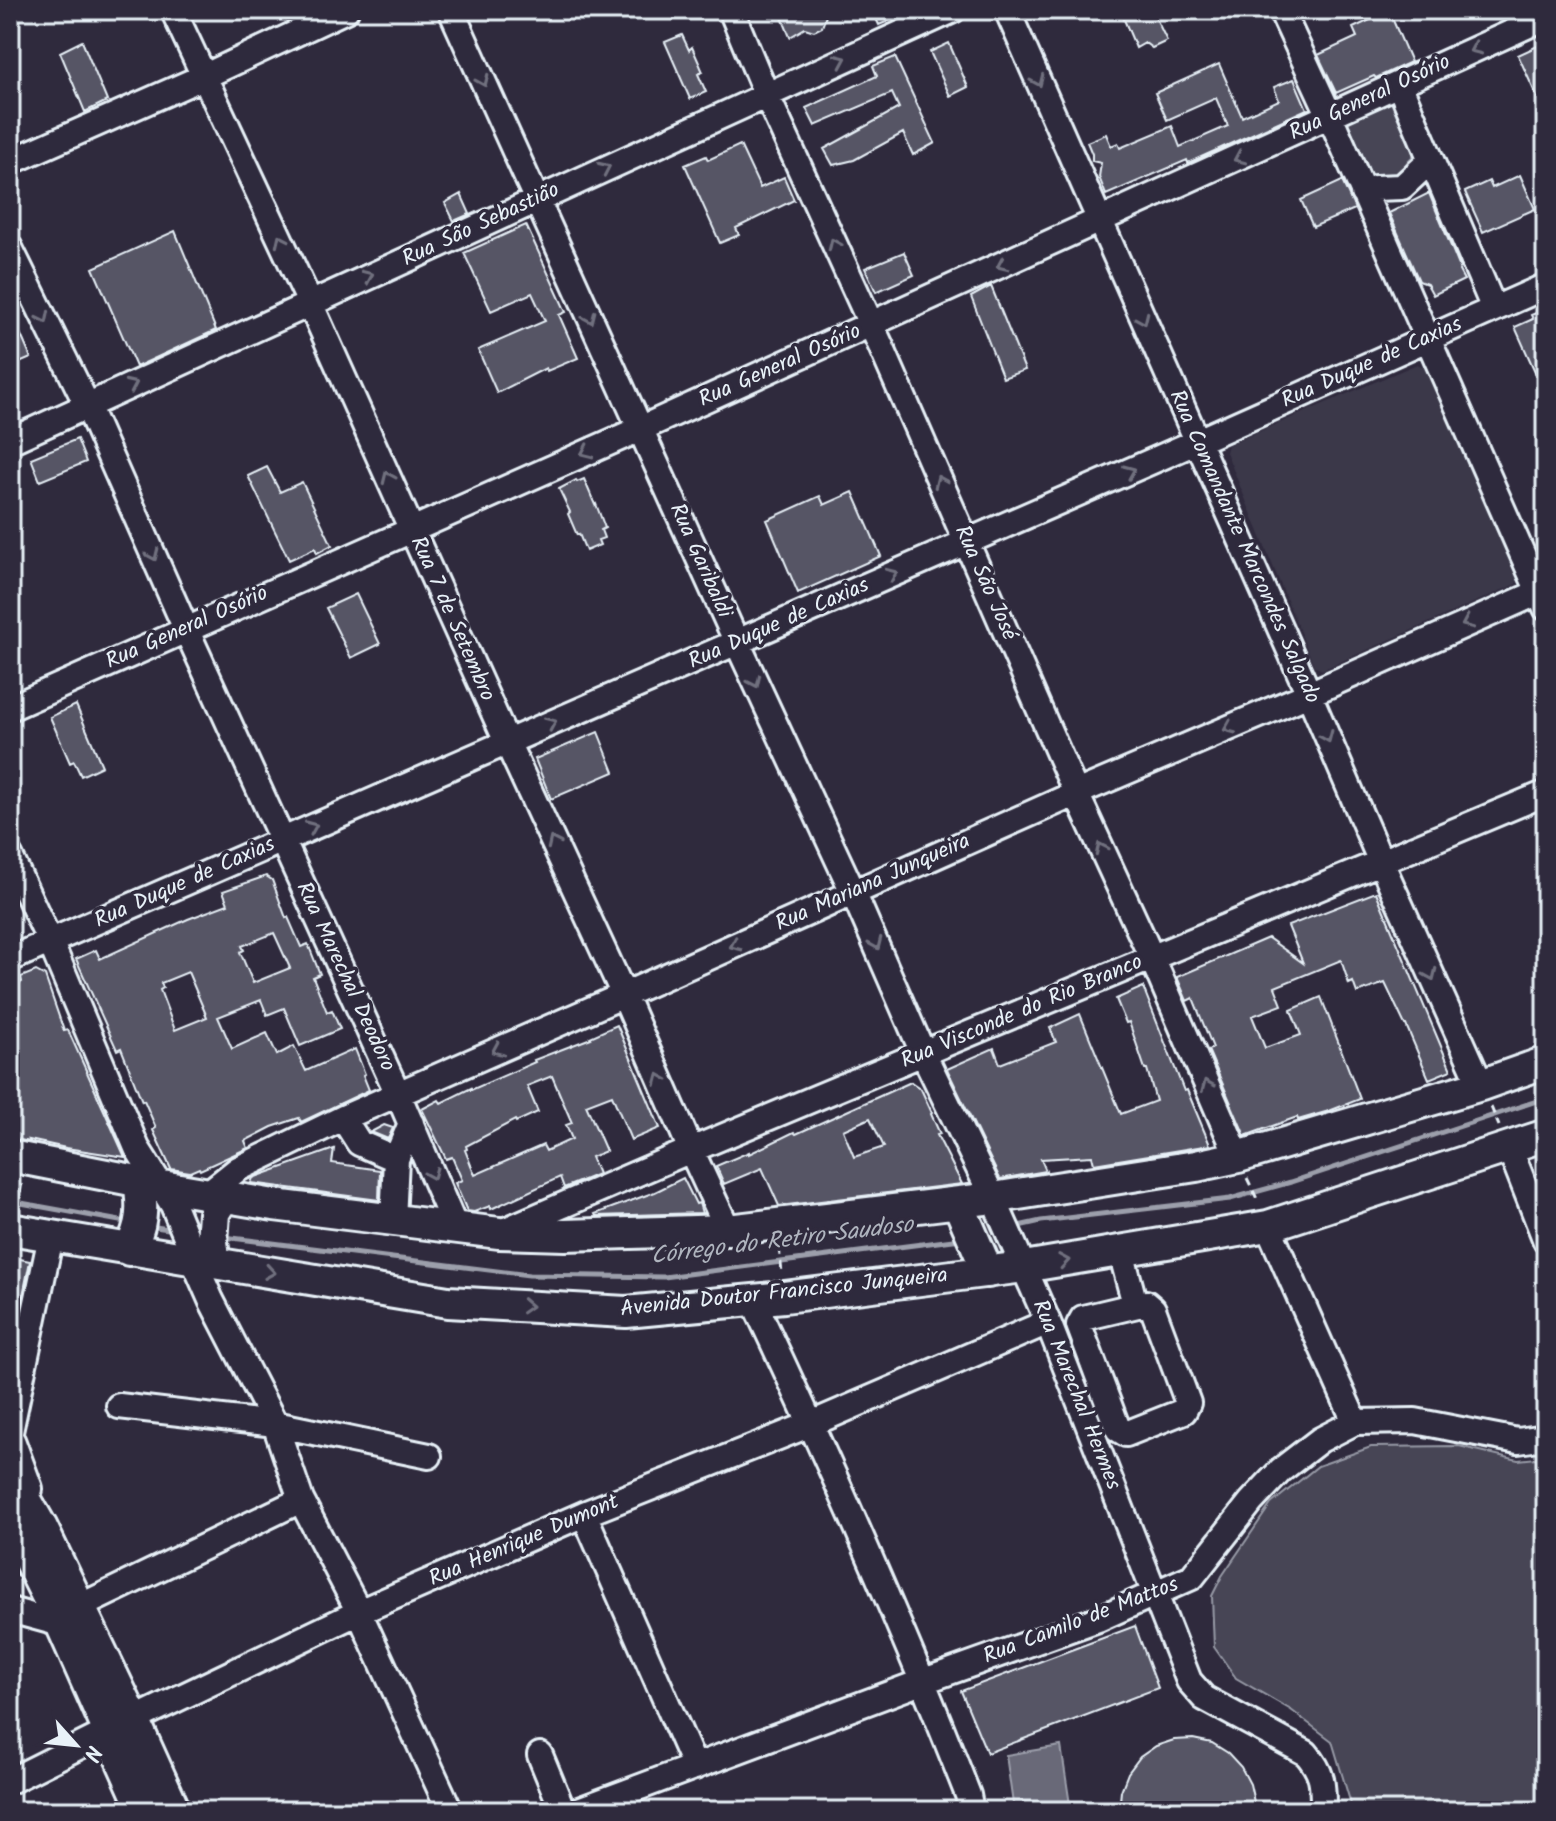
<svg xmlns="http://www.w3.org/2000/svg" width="1556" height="1821" font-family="Kalam,sans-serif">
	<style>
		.built { fill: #3b3749 }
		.green { fill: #464455; stroke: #979aa6; stroke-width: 2 }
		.water { fill: #696978; stroke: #9c9fab; stroke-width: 2 }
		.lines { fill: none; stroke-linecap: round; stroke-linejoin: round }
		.stream { stroke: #9c9fab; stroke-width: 5 }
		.building { fill: #575565; stroke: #e8f1f8; stroke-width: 2; fill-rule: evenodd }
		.minor-casing { stroke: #e8f1f8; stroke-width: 30 }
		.major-casing { stroke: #e8f1f8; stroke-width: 36 }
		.path { stroke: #e8f1f8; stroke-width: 3; stroke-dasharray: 8 6; stroke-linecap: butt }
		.minor { stroke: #2f2a3d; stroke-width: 24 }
		.major { stroke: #2f2a3d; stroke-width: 30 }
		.oneway { stroke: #70707e }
		.labels { text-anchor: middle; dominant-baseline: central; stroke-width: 7; stroke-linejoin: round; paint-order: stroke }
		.street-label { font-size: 22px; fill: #e8f1f8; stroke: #2f2a3d }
		.water-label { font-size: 24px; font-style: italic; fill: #afb4be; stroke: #2f2a3d }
	</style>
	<rect width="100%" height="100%" fill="#2f2a3d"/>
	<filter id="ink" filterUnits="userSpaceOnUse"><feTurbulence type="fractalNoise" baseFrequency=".0125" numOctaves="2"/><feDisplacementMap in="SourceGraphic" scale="16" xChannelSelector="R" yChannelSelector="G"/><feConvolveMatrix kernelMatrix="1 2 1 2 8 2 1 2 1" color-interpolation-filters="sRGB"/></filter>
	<g filter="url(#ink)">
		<!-- built -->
		<path class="built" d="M 1417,364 L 1424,367 L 1519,578 L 1516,584 L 1322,670 L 1314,666 L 1226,452 L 1228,445 Z"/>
		<!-- green -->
		<path class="green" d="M 1391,102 L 1414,155 L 1408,161 L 1397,178 L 1373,179 L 1347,121 Z
			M 1459,1446 L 1518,1460 L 1546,1457 L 1546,1811 L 1353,1811 L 1332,1741 L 1291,1710 L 1236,1678 L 1214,1647 L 1212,1596 L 1222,1576 L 1271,1504 L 1318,1466 L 1371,1447 Z"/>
		<!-- water -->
		<path class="water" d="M 1061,1746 L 1071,1811 L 1014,1811 L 1006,1755 Z"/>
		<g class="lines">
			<!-- stream -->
			<path class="stream" d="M 10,1201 L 131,1223
				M 149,1226 L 175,1230
				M 1014,1227 L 1041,1221 L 1230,1199 L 1291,1182 L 1546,1098
				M 224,1237 L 529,1275 L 664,1277 L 961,1239"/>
		</g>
		<!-- building -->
		<path class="building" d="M 791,10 L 828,10 L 822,27 L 814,31 L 805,28 L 790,37 L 781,15 Z
			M 872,10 L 915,10 L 879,25 Z
			M 1120,10 L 1152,10 L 1167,41 L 1152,48 L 1145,43 L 1136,48 Z
			M 1389,11 L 1411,62 L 1376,78 L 1374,76 L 1336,93 L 1318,55 L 1357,37 L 1353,28 Z
			M 682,35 L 689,50 L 692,47 L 703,72 L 698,74 L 706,92 L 690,99 L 665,42 Z
			M 82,41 L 107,101 L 85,112 L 60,52 Z
			M 1546,42 L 1546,117 L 1518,55 Z
			M 949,43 L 968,87 L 950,96 L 930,52 Z
			M 895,57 L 935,143 L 913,155 L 903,133 L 854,160 L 833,165 L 824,149 L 899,108 L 892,93 L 815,126 L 806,108 L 877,76 L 873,66 Z
			M 1219,64 L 1242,117 L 1279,100 L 1274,87 L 1294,79 L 1307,109 L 1188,163 L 1187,160 L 1106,195 L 1099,177 L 1101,163 L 1092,161 L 1092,154 L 1087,142 L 1106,134 L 1111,146 L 1118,143 L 1120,148 L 1172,126 L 1180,147 L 1228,126 L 1216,98 L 1167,120 L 1155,93 Z
			M 740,145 L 760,188 L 784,177 L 794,200 L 736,228 L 739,235 L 720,243 L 685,165 L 706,156 L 708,160 Z
			M 1520,175 L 1535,209 L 1483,232 L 1465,192 L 1489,181 L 1492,188 Z
			M 1342,181 L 1355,209 L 1313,227 L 1301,200 Z
			M 1429,193 L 1460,268 L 1459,271 L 1464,280 L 1433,295 L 1427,284 L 1419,281 L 1389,213 Z
			M 461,194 L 470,214 L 454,221 L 445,203 Z
			M 526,225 L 566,312 L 559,315 L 578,358 L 547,371 L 546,368 L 497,393 L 478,350 L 545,321 L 532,293 L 491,311 L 464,253 Z
			M 175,231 L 216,330 L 136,367 L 93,268 Z
			M 904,252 L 914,275 L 876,292 L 865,268 Z
			M 991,286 L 1025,370 L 1003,378 L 971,297 Z
			M 1546,309 L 1546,396 L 1515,327 L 1533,319 L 1531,315 Z
			M 10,310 L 31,358 L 10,367 Z
			M 77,439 L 86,462 L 40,481 L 31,458 Z
			M 267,467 L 280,492 L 302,482 L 332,545 L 317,553 L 315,548 L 289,560 L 248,476 Z
			M 584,479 L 595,505 L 596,504 L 605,528 L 601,530 L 604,538 L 598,540 L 600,545 L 586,551 L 579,534 L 577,535 L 568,514 L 570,512 L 559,489 L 576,480 L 577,482 Z
			M 853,492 L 881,556 L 798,593 L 767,520 L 820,496 L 824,505 Z
			M 356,594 L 380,644 L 351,658 L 326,608 Z
			M 76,705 L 102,766 L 81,776 L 74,761 L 70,763 L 50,717 Z
			M 598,732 L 614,772 L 551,799 L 535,759 Z
			M 266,876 L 272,880 L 286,918 L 288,917 L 301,947 L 308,944 L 320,974 L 313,977 L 327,1012 L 332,1010 L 340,1029 L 300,1046 L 284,1008 L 267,1015 L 261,1000 L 218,1017 L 232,1049 L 267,1033 L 277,1055 L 294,1046 L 306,1071 L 355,1049 L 365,1074 L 363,1075 L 369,1090 L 301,1122 L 299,1118 L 272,1127 L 245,1141 L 248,1148 L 200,1170 L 199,1168 L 190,1172 L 171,1169 L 153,1130 L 156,1128 L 144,1100 L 142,1101 L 121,1048 L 117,1050 L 76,959 L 96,950 L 100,959 L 188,919 L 228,904 L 223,891 ZM 274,933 L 290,968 L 253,983 L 240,952 L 244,950 L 242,946 ZM 188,972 L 207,1017 L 175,1030 L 160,990 L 163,988 L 161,983 Z
			M 1376,892 L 1451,1070 L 1429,1079 L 1406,1025 L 1405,1025 L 1385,983 L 1357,993 L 1353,982 L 1349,984 L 1341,960 L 1275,987 L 1282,1005 L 1252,1016 L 1265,1048 L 1301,1035 L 1291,1010 L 1321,997 L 1360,1099 L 1329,1111 L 1298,1120 L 1297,1117 L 1245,1136 L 1208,1050 L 1213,1048 L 1193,998 L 1187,1001 L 1177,977 L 1268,938 L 1303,963 L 1288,926 Z
			M 36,971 L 45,976 L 64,1031 L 68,1030 L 125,1157 L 66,1148 L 29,1140 L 30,1142 L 10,1138 L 10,988 L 22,982 L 21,977 Z
			M 1143,987 L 1184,1091 L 1187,1090 L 1210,1145 L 1094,1164 L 1092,1156 L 1041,1159 L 1046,1171 L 1000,1179 L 947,1069 L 994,1048 L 1000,1064 L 1056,1042 L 1050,1028 L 1080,1014 L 1121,1114 L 1156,1101 L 1147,1069 L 1145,1069 L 1129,1022 L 1126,1023 L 1116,999 Z
			M 617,1025 L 660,1128 L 631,1140 L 612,1095 L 586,1105 L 606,1151 L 591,1157 L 598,1174 L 564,1188 L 560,1177 L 491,1209 L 490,1206 L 474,1212 L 467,1211 L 455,1183 L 462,1180 L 452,1157 L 446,1159 L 422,1109 L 439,1100 L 441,1103 L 471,1088 L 471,1090 L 535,1062 L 534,1060 L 591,1038 L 590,1037 ZM 552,1076 L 572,1123 L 566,1125 L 572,1139 L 546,1151 L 543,1145 L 475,1175 L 465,1150 L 467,1149 L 466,1146 L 515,1120 L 516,1122 L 538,1112 L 527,1086 Z
			M 911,1082 L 921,1089 L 932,1113 L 931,1114 L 940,1134 L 937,1135 L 962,1184 L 779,1206 L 762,1168 L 724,1184 L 716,1166 L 749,1152 L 749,1154 L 794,1132 L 796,1134 ZM 870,1118 L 884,1147 L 854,1157 L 843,1130 Z
			M 384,1125 L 393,1128 L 388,1139 L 371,1132 Z
			M 334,1149 L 332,1163 L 380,1170 L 379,1200 L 251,1183 L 253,1178 L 258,1176 Z
			M 683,1178 L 696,1204 L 699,1203 L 702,1213 L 596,1216 L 595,1214 L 655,1192 Z
			M 10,1257 L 30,1261 L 10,1359 Z
			M 1135,1626 L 1158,1688 L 987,1753 L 961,1691 Z
			M 1193,1739 L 1212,1743 L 1228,1753 L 1241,1767 L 1250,1784 L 1254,1802 L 1253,1811 L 1119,1811 L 1121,1791 L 1128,1773 L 1140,1757 L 1156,1746 L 1174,1740 Z"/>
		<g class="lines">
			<!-- minor casing -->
			<g class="minor-casing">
				<path id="minor" d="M 173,10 L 310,303 L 507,742 L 624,995 L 691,1150 L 728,1230
					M 451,10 L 729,625 L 853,892 L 923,1053 L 993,1198 L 1048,1322 L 1189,1681 L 1204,1698 L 1306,1753 C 1324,1774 1323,1785 1323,1811
					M 731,10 L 766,94 L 880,344 L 1076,793 L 1152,958 L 1238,1157
					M 1007,10 L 1309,694 L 1381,862 L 1481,1085
					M 1281,10 L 1330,116 L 1546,608
					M 1399,84 L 1494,309
					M 10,162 L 205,76 L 346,10
					M 1363,193 L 1375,188 L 1402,187 L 1431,160
					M 10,248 L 87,405 L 186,629 L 398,1094 L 455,1227
					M 10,441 L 953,10
					M 10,708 L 640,429 L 1546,17
					M 10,856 L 55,953 L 137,1148 L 173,1205 L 187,1239 L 193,1259 L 211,1300 L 275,1424 L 301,1500 L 359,1612 L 450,1811
					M 10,959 L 1198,441 L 1546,286
					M 343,1118 L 359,1143 L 396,1159
					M 1509,1147 L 1546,1241
					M 208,1193 L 238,1169 L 343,1118 L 624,995 L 1088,788 L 1309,694 L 1546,589
					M 393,1220 L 396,1159 L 411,1123
					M 1268,1226 L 1355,1422
					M 501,1232 L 691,1150 L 1546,793
					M 1121,1252 L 1135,1304
					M 753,1300 C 830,1463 903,1628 968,1795 L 971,1811
					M 1146,1303 L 1153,1309 L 1188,1403 L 1184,1411 L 1126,1434 L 1118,1429 L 1079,1325 L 1083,1318 Z
					M 119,1406 L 275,1424 L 429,1456
					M 10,1432 L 51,1236
					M 584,1514 L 695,1767
					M 79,1607 L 301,1500
					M 10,1610 L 61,1624
					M 540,1755 L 563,1811
					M 10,1781 L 108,1732 L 359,1612 L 584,1514 L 811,1424 L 1048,1322
					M 576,1811 L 924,1681 L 1098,1619 L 1192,1577 L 1251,1502 L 1281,1470 L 1320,1440 L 1355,1422 L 1415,1421 L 1518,1441 L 1546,1437"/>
			</g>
			<!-- major casing -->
			<g class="major-casing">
				<path id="major" d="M 10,1156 L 162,1186 L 274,1205 L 499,1233 L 565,1235 L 728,1230 L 993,1198 L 1196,1166 L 1238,1157 L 1481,1085 L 1546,1062
					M 958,1203 L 988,1272
					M 10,1229 L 448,1302 L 626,1312 L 784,1297 L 1024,1267 L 1268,1226 L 1546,1135
					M 129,1250 C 143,1226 143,1207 139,1181
					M 215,1263 L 212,1242 L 214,1213 L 225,1195
					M 10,1443 L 27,1489
					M 10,1472 L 42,1528 L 134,1720 L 175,1811
					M 10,1513 L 29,1560 L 61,1624 L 144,1811"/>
			</g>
			<!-- path -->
			<path class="path" d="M 1491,1107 L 1499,1126
				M 1247,1178 L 1259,1203
				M 18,1206 L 22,1182
				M 779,1248 L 782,1272"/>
			<!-- minor -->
			<use href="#minor" class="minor"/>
			<!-- major -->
			<use href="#major" class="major"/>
		</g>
		<!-- one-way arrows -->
		<defs><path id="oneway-chevron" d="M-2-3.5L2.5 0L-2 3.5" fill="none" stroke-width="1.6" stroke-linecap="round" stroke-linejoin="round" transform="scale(2)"/></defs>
		<g class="oneway">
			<use href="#oneway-chevron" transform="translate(1475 49) rotate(156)"/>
			<use href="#oneway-chevron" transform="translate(841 60) rotate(-24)"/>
			<use href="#oneway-chevron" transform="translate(483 81) rotate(66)"/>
			<use href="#oneway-chevron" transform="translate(1038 81) rotate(66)"/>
			<use href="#oneway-chevron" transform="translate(1239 158) rotate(156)"/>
			<use href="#oneway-chevron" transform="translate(605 168) rotate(-25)"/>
			<use href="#oneway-chevron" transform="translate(281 240) rotate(-115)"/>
			<use href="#oneway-chevron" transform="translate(834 244) rotate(-114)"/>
			<use href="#oneway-chevron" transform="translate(1002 265) rotate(156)"/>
			<use href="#oneway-chevron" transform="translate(368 276) rotate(-24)"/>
			<use href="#oneway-chevron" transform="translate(44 318) rotate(64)"/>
			<use href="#oneway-chevron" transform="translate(590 318) rotate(66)"/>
			<use href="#oneway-chevron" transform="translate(1143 319) rotate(66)"/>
			<use href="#oneway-chevron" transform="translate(132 385) rotate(-25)"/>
			<use href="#oneway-chevron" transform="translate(586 452) rotate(156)"/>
			<use href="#oneway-chevron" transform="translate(1130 471) rotate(-23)"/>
			<use href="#oneway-chevron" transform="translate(388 477) rotate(-114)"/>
			<use href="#oneway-chevron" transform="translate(940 481) rotate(-114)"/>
			<use href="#oneway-chevron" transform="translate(153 555) rotate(66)"/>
			<use href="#oneway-chevron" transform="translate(892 574) rotate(-24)"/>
			<use href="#oneway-chevron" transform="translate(1467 623) rotate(156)"/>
			<use href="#oneway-chevron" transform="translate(755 682) rotate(65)"/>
			<use href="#oneway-chevron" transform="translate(551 723) rotate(-24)"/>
			<use href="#oneway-chevron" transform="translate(1229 728) rotate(157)"/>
			<use href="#oneway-chevron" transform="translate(1327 737) rotate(67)"/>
			<use href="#oneway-chevron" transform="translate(312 827) rotate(-23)"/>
			<use href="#oneway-chevron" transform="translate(553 842) rotate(-115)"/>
			<use href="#oneway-chevron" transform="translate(1101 848) rotate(-115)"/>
			<use href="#oneway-chevron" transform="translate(876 944) rotate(66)"/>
			<use href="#oneway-chevron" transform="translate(735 945) rotate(156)"/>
			<use href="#oneway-chevron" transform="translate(1431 975) rotate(66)"/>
			<use href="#oneway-chevron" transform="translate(497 1050) rotate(156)"/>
			<use href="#oneway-chevron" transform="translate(660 1079) rotate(-113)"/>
			<use href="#oneway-chevron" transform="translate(1207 1085) rotate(-113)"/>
			<use href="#oneway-chevron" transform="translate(432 1174) rotate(67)"/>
			<use href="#oneway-chevron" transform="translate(1064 1261) rotate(-9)"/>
			<use href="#oneway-chevron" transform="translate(270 1272) rotate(9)"/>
			<use href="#oneway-chevron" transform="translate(527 1306) rotate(3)"/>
		</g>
	</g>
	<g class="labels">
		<!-- street labels -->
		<g class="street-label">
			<text transform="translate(1370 98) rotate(-25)">Rua General Osório</text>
			<text transform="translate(481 225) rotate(-25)">Rua São Sebastião</text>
			<text transform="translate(1372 363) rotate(-24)">Rua Duque de Caxias</text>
			<text transform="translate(780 366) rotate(-24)">Rua General Osório</text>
			<text transform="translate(1244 547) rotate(66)">Rua Comandante Marcondes Salgado</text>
			<text transform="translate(700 561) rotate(66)">Rua Garibaldi</text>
			<text transform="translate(985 583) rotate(66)">Rua São José</text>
			<text transform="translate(452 619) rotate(66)">Rua 7 de Setembro</text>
			<text transform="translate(779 624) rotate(-24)">Rua Duque de Caxias</text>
			<text transform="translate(187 628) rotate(-24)">Rua General Osório</text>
			<text transform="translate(185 883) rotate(-24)">Rua Duque de Caxias</text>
			<text transform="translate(873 883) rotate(-24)">Rua Mariana Junqueira</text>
			<text transform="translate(345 977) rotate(65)">Rua Marechal Deodoro</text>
			<text transform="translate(1022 1012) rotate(-23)">Rua Visconde do Rio Branco</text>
			<text transform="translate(784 1293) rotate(-6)">Avenida Doutor Francisco Junqueira</text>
			<text transform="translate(1076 1395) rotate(68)">Rua Marechal Hermes</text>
			<text transform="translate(524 1541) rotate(-23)">Rua Henrique Dumont</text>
			<text transform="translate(1081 1621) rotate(-21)">Rua Camilo de Mattos</text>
		</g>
		<!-- water labels -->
		<g class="water-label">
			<text transform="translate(782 1241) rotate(-7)">Córrego do Retiro Saudoso</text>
		</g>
	</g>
	<!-- margin -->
	<rect width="1556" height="1821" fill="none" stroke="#2f2a3d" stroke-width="40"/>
	<rect x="20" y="20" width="1516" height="1781" fill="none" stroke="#e8f1f8" stroke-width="3" filter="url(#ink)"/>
	<!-- north arrow -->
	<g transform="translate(76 1745) rotate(117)" stroke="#2f2a3d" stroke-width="6" paint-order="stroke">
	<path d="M0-6L14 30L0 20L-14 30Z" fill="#e8f1f8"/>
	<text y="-12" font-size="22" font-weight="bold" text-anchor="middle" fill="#e8f1f8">N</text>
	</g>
</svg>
